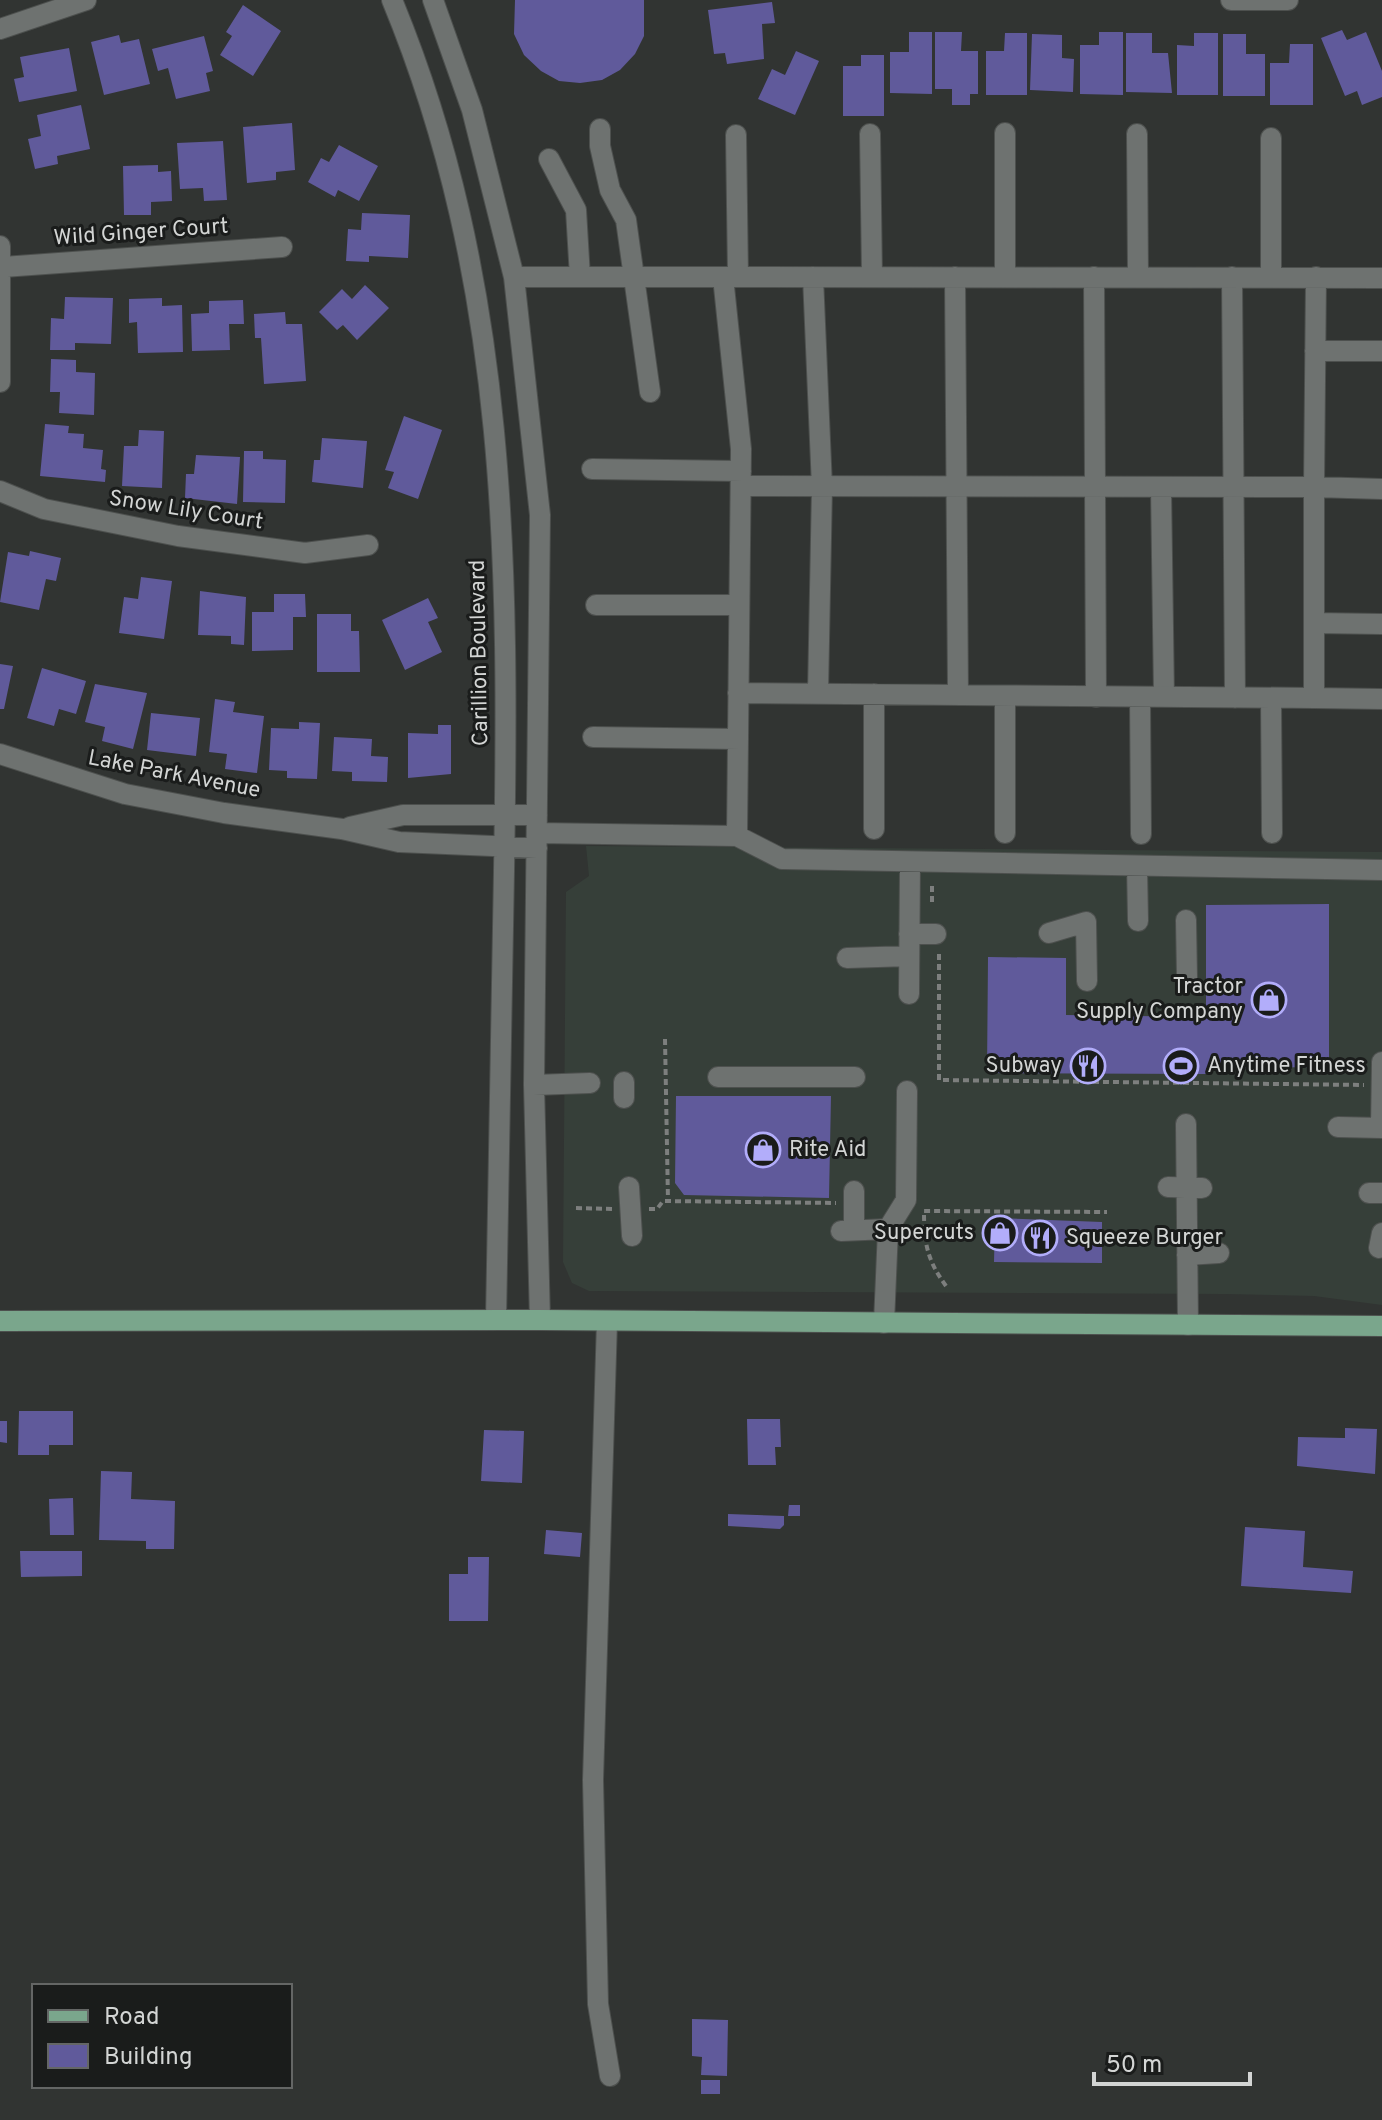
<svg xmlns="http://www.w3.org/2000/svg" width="1382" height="2120" font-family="Overpass,sans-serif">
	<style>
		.built { fill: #363f39 }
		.building { fill: #605a9b }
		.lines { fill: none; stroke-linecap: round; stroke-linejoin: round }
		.minor-casing { stroke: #4d504e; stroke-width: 22 }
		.major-casing { stroke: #4d504e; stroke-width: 22 }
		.path { stroke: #7d7f7e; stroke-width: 4; stroke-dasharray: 6 4; stroke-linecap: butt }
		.minor { stroke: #6e7270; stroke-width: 20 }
		.major { stroke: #7aa68c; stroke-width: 20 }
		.labels { text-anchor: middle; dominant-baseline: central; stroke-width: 6; stroke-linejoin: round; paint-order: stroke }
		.street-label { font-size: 22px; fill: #d3d5d4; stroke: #1a1c1b }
		.poi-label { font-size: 22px; fill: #d3d5d4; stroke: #1a1c1b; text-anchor: end }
	</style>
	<rect width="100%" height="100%" fill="#313432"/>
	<!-- built -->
	<path class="built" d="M 586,846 L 1382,852 L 1382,1305 L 1314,1296 L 1225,1294 L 589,1291 L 572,1283 L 563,1262 L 566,892 L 589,876 Z"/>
	<!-- building -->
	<path class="building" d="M 515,0 L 644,0 L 644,36 L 635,54 L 620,70 L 602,80 L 580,83 L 559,81 L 541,71 L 524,55 L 514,34 Z
		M 772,2 L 775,23 L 762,24 L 764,59 L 727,64 L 725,53 L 714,54 L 708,10 Z
		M 243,5 L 281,31 L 253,76 L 220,55 L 232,36 L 226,32 Z
		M 1342,30 L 1347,40 L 1366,32 L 1382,71 L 1382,97 L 1362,105 L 1357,91 L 1345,96 L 1321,38 Z
		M 909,32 L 932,32 L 932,94 L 890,93 L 890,52 L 909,52 Z
		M 935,32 L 962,32 L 961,51 L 978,51 L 978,94 L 970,94 L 970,105 L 952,105 L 952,89 L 935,89 Z
		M 1099,32 L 1123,32 L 1123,95 L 1080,94 L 1080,45 L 1099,45 Z
		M 1005,33 L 1027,33 L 1027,95 L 986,95 L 986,51 L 1004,51 Z
		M 1126,33 L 1152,33 L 1152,53 L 1168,53 L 1172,93 L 1126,92 Z
		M 1194,33 L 1218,33 L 1218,95 L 1177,95 L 1177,45 L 1194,46 Z
		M 1032,34 L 1062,35 L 1062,58 L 1074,59 L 1073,92 L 1030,90 Z
		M 1223,34 L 1246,34 L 1246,54 L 1265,54 L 1265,96 L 1223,96 Z
		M 119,35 L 121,43 L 139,39 L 150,84 L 104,95 L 91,42 Z
		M 204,36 L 213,71 L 206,73 L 210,91 L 176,99 L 168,68 L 158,71 L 152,49 Z
		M 1290,44 L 1313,44 L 1313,105 L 1270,105 L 1270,63 L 1289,63 Z
		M 69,48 L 77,91 L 19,102 L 14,79 L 24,77 L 20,57 Z
		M 796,51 L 819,61 L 795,115 L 758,99 L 772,69 L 785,75 Z
		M 861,55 L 884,55 L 884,116 L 843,116 L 843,66 L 861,66 Z
		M 81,105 L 90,149 L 57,156 L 58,164 L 35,169 L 28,139 L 41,136 L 37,115 Z
		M 292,123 L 295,170 L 276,172 L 276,180 L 247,183 L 243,127 Z
		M 223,141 L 227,200 L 204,201 L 203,188 L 180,189 L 177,143 Z
		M 339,145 L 378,166 L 359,201 L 338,190 L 335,197 L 308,182 L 321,158 L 329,162 Z
		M 158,165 L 158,172 L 171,171 L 172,201 L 151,202 L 151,215 L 124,215 L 123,166 Z
		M 362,213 L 410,215 L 408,258 L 369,256 L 369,262 L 346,261 L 348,229 L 361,230 Z
		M 365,285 L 389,308 L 357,340 L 343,325 L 337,330 L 319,312 L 342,289 L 352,299 Z
		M 65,297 L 113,298 L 111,344 L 75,343 L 75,350 L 50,350 L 51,318 L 64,319 Z
		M 162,298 L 162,306 L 182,305 L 183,352 L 138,353 L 137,322 L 129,323 L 129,299 Z
		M 243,300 L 244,324 L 229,324 L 230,350 L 192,351 L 191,314 L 209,313 L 209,301 Z
		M 285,312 L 286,324 L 302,324 L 306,381 L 264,384 L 261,338 L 255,338 L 254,314 Z
		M 51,359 L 76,360 L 76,372 L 95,373 L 94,415 L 59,413 L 60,392 L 50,392 Z
		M 404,416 L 442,430 L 418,499 L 388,488 L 394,472 L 385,470 Z
		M 45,424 L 69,426 L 68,433 L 84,434 L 83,448 L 103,450 L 101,469 L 106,470 L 105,482 L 40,476 Z
		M 139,430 L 164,431 L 162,488 L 122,486 L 124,446 L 138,446 Z
		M 322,438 L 367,441 L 363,488 L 312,482 L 314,460 L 320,460 Z
		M 244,451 L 263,451 L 263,459 L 286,460 L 285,503 L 243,502 Z
		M 196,455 L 240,457 L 237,504 L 185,498 L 186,474 L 194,474 Z
		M 30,551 L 61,558 L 56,581 L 46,579 L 39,610 L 0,602 L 8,552 L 29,556 Z
		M 141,577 L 172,581 L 164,639 L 119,633 L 124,597 L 138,599 Z
		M 200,591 L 246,597 L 244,645 L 231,644 L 231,636 L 198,635 Z
		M 274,594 L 305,594 L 306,617 L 293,617 L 293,650 L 252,651 L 252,612 L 274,612 Z
		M 428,598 L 438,618 L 428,622 L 442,652 L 405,670 L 382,620 Z
		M 317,614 L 351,614 L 351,631 L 359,631 L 360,672 L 317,672 Z
		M 0,664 L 13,666 L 4,709 L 0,709 Z
		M 42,668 L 86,681 L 76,714 L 59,709 L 54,726 L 27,718 Z
		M 95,684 L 147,693 L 133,749 L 102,741 L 105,727 L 85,722 Z
		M 215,699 L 235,702 L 233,712 L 264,716 L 257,773 L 225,769 L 227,754 L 209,752 Z
		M 151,713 L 200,718 L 196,756 L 147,750 Z
		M 299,722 L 320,723 L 317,779 L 287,778 L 287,771 L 269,770 L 271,728 L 299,729 Z
		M 438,725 L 451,725 L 451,774 L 408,778 L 408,733 L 438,734 Z
		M 334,737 L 372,739 L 371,756 L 388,757 L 387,782 L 352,781 L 352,772 L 332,771 Z
		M 1329,904 L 1329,1067 L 1206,1068 L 1206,1074 L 987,1073 L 988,957 L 1066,958 L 1066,1015 L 1206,1017 L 1206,905 Z
		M 676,1096 L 831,1096 L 829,1198 L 684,1195 L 675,1183 Z
		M 995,1218 L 1102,1222 L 1102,1263 L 994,1262 Z
		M 19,1411 L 73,1411 L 73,1445 L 49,1445 L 49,1455 L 18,1455 Z
		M 747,1419 L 780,1419 L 781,1447 L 775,1447 L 776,1465 L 748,1465 Z
		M 0,1421 L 7,1421 L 7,1443 L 0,1442 Z
		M 1345,1428 L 1377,1429 L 1375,1474 L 1297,1466 L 1298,1437 L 1345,1438 Z
		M 484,1430 L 524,1431 L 522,1483 L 481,1481 Z
		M 101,1471 L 132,1472 L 131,1499 L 175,1501 L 174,1549 L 146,1549 L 146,1541 L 99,1540 Z
		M 73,1498 L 74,1535 L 50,1535 L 49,1499 Z
		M 789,1505 L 800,1505 L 800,1516 L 788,1516 Z
		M 728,1514 L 784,1516 L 784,1525 L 780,1529 L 728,1526 Z
		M 1245,1527 L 1305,1531 L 1303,1567 L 1353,1571 L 1351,1593 L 1241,1586 Z
		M 546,1530 L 582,1533 L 580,1557 L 544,1554 Z
		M 20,1551 L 82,1551 L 82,1576 L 21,1577 Z
		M 468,1557 L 489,1557 L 488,1621 L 449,1621 L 449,1574 L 468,1574 Z
		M 692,2019 L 728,2020 L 727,2076 L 701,2075 L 702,2057 L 692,2056 Z
		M 701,2080 L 720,2080 L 720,2094 L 701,2094 Z"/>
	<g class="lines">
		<!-- minor casing -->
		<g class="minor-casing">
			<path id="minor" d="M 392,0 C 509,283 509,571 504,871 C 501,1021 499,1171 496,1320
				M 433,0 L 472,110 L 514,277 L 540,515 L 534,1085 L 540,1320
				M 1231,0 L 1288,0
				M 0,29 L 86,0
				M 600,129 L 600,146 L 610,190 L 626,220 L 650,392
				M 870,134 L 872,277
				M 1137,134 L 1138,277
				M 736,135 L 738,277
				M 1271,138 L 1271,277
				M 549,159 L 576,210 L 580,277
				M 0,246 L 0,382
				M 3,267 L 282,247
				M 514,277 L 723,277 L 741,449 L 737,836
				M 723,277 L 1382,278
				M 813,277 L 822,487 L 818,693
				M 955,277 L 958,695
				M 1005,277 L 1005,133
				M 1094,277 L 1096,697
				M 1232,277 L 1235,698
				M 1315,351 L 1382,351
				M 592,469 L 741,471
				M 741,486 L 1314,487 L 1316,277
				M 1161,487 L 1164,697
				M 0,491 L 44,509 L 178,536 L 305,553 L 368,545
				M 596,605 L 739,605
				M 1314,623 L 1382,624
				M 738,693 L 1314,698 L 1314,487 L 1382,489
				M 874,694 L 874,829
				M 1140,697 L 1141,834
				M 1271,698 L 1272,833
				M 1314,698 L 1382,699
				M 593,737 L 738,739
				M 0,754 L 125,794 L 224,813 L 342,829 L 399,842 L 537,848
				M 350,827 L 403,815 L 537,815
				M 537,833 L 737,836 L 782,859 L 1382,870
				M 1005,833 L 1005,696
				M 1137,866 L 1138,921
				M 1186,920 L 1187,978
				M 1049,933 L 1086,922 L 1087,981
				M 909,934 L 936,934
				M 847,958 L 909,956
				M 909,994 L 910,864
				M 718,1077 L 855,1077
				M 624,1082 L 624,1098
				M 534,1085 L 590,1083
				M 1186,1124 L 1188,1325
				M 1338,1127 L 1382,1128
				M 1381,1128 L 1382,1062
				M 629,1187 L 632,1236
				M 1168,1187 L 1202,1188
				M 1369,1193 L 1382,1193
				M 854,1230 L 854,1191
				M 841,1231 L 888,1229
				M 1379,1248 L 1382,1233
				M 1187,1255 L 1219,1253
				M 607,1321 L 593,1780 L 598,2004 L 610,2076
				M 884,1323 L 888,1229 L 906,1200 L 907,1091"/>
		</g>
		<!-- major casing -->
		<g class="major-casing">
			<path id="major" d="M 0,1321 L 540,1320 L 1382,1326"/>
		</g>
		<!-- path -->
		<path class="path" d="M 932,902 L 932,882
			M 939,954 L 939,1080 L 1364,1085
			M 665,1039 L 668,1201
			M 576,1208 L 612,1209
			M 649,1209 L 657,1209 L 663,1201 L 836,1203
			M 946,1286 C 927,1260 924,1243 924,1211 L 1107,1212"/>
		<!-- minor -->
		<use href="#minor" class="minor"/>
		<!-- major -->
		<use href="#major" class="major"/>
	</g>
	<!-- icons -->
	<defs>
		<g id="shop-ring" transform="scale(1.8)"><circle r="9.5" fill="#1a1c1b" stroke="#b2adfa" stroke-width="1.5"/><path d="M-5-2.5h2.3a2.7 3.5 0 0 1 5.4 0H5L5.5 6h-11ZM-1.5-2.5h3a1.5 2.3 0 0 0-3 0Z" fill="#b2adfa"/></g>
		<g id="restaurant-ring" transform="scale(1.8)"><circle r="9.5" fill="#1a1c1b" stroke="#b2adfa" stroke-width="1.5"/><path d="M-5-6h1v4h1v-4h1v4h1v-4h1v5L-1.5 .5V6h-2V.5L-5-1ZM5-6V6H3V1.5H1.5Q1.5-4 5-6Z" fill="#b2adfa"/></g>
		<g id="stadium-ring" transform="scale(1.8)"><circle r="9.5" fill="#1a1c1b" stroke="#b2adfa" stroke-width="1.5"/><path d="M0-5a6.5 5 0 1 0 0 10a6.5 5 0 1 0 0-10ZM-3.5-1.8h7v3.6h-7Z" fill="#b2adfa"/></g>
	</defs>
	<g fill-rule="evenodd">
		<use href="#shop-ring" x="1269" y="1000"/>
		<use href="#restaurant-ring" x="1088" y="1066"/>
		<use href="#stadium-ring" x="1181" y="1066"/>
		<use href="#shop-ring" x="763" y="1150"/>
		<use href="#shop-ring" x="1000" y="1233"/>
		<use href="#restaurant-ring" x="1040" y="1238"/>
	</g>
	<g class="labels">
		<!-- street labels -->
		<g class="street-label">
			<text transform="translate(141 233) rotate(-4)">Wild Ginger Court</text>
			<text transform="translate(186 511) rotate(9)">Snow Lily Court</text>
			<text transform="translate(480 653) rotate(-91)">Carillion Boulevard</text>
			<text transform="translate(174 775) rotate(11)">Lake Park Avenue</text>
		</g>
		<!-- poi labels -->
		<g class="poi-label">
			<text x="1243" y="987">Tractor<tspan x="1243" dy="25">Supply Company</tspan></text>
			<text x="1062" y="1066">Subway</text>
			<text x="1207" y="1066" text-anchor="start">Anytime Fitness</text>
			<text x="789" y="1150" text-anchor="start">Rite Aid</text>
			<text x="974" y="1233">Supercuts</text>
			<text x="1066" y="1238" text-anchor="start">Squeeze Burger</text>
		</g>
	</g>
	<!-- legend -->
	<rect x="32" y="1984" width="260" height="104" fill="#1a1c1b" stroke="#646665" stroke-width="2"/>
	<rect x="48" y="2010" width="40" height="12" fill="#7aa68c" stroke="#646665" stroke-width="2"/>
	<text x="104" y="2024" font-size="24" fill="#d3d5d4">Road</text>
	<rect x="48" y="2044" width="40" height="24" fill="#605a9b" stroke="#646665" stroke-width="2"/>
	<text x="104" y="2064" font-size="24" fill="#d3d5d4">Building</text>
	<!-- scale -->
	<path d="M1094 2072v12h156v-12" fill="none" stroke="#d3d5d4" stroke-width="4"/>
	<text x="1106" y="2072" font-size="24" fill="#d3d5d4" stroke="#1a1c1b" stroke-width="6" paint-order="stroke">50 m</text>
</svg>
